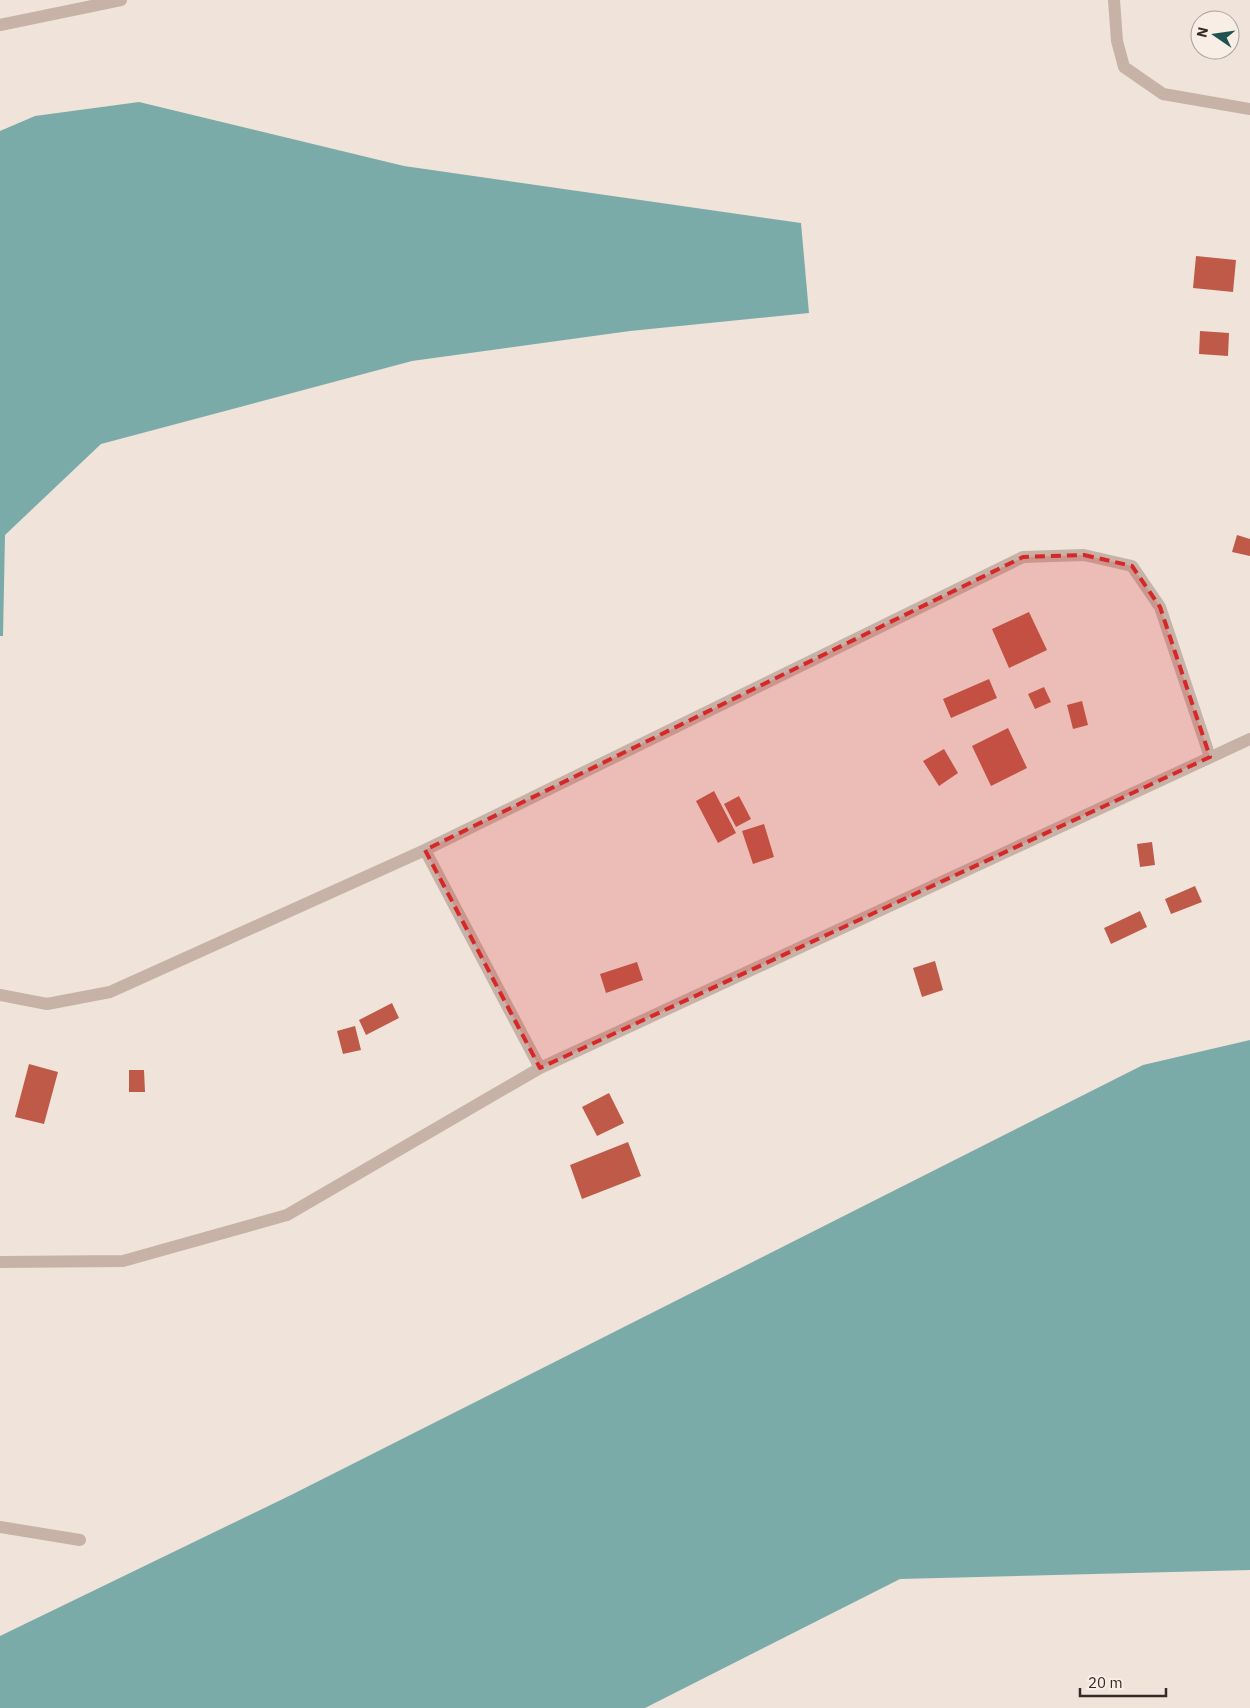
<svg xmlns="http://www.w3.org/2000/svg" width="1250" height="1708" font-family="'IBM Plex Sans',sans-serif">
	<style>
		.water { fill: #7baba8 }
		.building { fill: #bf5a49 }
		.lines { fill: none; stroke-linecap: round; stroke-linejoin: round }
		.minor { stroke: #c7b2a7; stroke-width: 12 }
		.marked { fill: #d62828; fill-opacity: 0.2; stroke: #d62828; stroke-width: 4; stroke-dasharray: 10 6; stroke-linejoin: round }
	</style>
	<rect width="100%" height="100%" fill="#f0e3da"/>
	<!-- water -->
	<path class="water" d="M 139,102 L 404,166 L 801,223 L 809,313 L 630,331 L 412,361 L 101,444 L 5,535 L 3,636 L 0,636 L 0,131 L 35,116 Z
		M 1250,1040 L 1250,1570 L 900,1579 L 645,1708 L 0,1708 L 0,1636 L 293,1494 L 1143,1065 Z"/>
	<!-- building -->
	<path class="building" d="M 1196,256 L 1236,260 L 1233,292 L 1193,288 Z
		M 1200,331 L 1229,333 L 1228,356 L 1199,354 Z
		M 1237,535 L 1250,539 L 1250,556 L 1232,552 Z
		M 1029,612 L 1047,650 L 1009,668 L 992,629 Z
		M 989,679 L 997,698 L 951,718 L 943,699 Z
		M 1044,687 L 1051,702 L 1035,709 L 1028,694 Z
		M 1082,701 L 1088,725 L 1073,729 L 1067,705 Z
		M 1008,728 L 1027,768 L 991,786 L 972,746 Z
		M 944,749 L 958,773 L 939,786 L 923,761 Z
		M 714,791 L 736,833 L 718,843 L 696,801 Z
		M 739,796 L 751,819 L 736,827 L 724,804 Z
		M 764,824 L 774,857 L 753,864 L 742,831 Z
		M 1152,842 L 1155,865 L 1140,867 L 1137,844 Z
		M 1195,886 L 1202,902 L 1171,914 L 1165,899 Z
		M 1140,911 L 1147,927 L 1111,944 L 1104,928 Z
		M 935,961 L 943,990 L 922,997 L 913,968 Z
		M 637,962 L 643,980 L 606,993 L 600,974 Z
		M 392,1003 L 399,1018 L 366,1035 L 359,1020 Z
		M 355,1026 L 361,1050 L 343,1054 L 337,1031 Z
		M 29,1064 L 58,1072 L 44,1124 L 15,1117 Z
		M 129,1070 L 144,1070 L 145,1092 L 129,1092 Z
		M 609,1093 L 624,1123 L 597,1136 L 582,1107 Z
		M 628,1142 L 641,1176 L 582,1199 L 570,1165 Z"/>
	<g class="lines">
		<!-- minor -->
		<path class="minor" d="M 1114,0 L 1117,41 L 1124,67 L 1163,94 L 1250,109
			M 0,25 L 121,0
			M 425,850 L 540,1068
			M 0,995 L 47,1004 L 110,992 L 425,850 L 1023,557 L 1084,555 L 1132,566 L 1160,607 L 1210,757
			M 0,1262 L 123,1261 L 287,1215 L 540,1068 L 1250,739
			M 0,1527 L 80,1540"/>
	</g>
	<!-- marked area -->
	<path class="marked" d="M 1084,555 L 1132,566 L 1160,607 L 1210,757 L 540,1068 L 425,850 L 1023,557 Z"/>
	<!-- north arrow -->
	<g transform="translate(1215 35) rotate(283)"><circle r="24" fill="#f8eee6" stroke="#aaa09a"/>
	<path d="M0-4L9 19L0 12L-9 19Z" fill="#1f5351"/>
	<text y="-8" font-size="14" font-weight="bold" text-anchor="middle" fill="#342a27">N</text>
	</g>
	<!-- scale -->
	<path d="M1080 1688v8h86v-8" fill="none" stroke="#342a27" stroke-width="2.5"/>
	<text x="1088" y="1688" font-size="15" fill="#342a27" stroke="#f8eee6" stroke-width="4" paint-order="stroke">20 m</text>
</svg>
